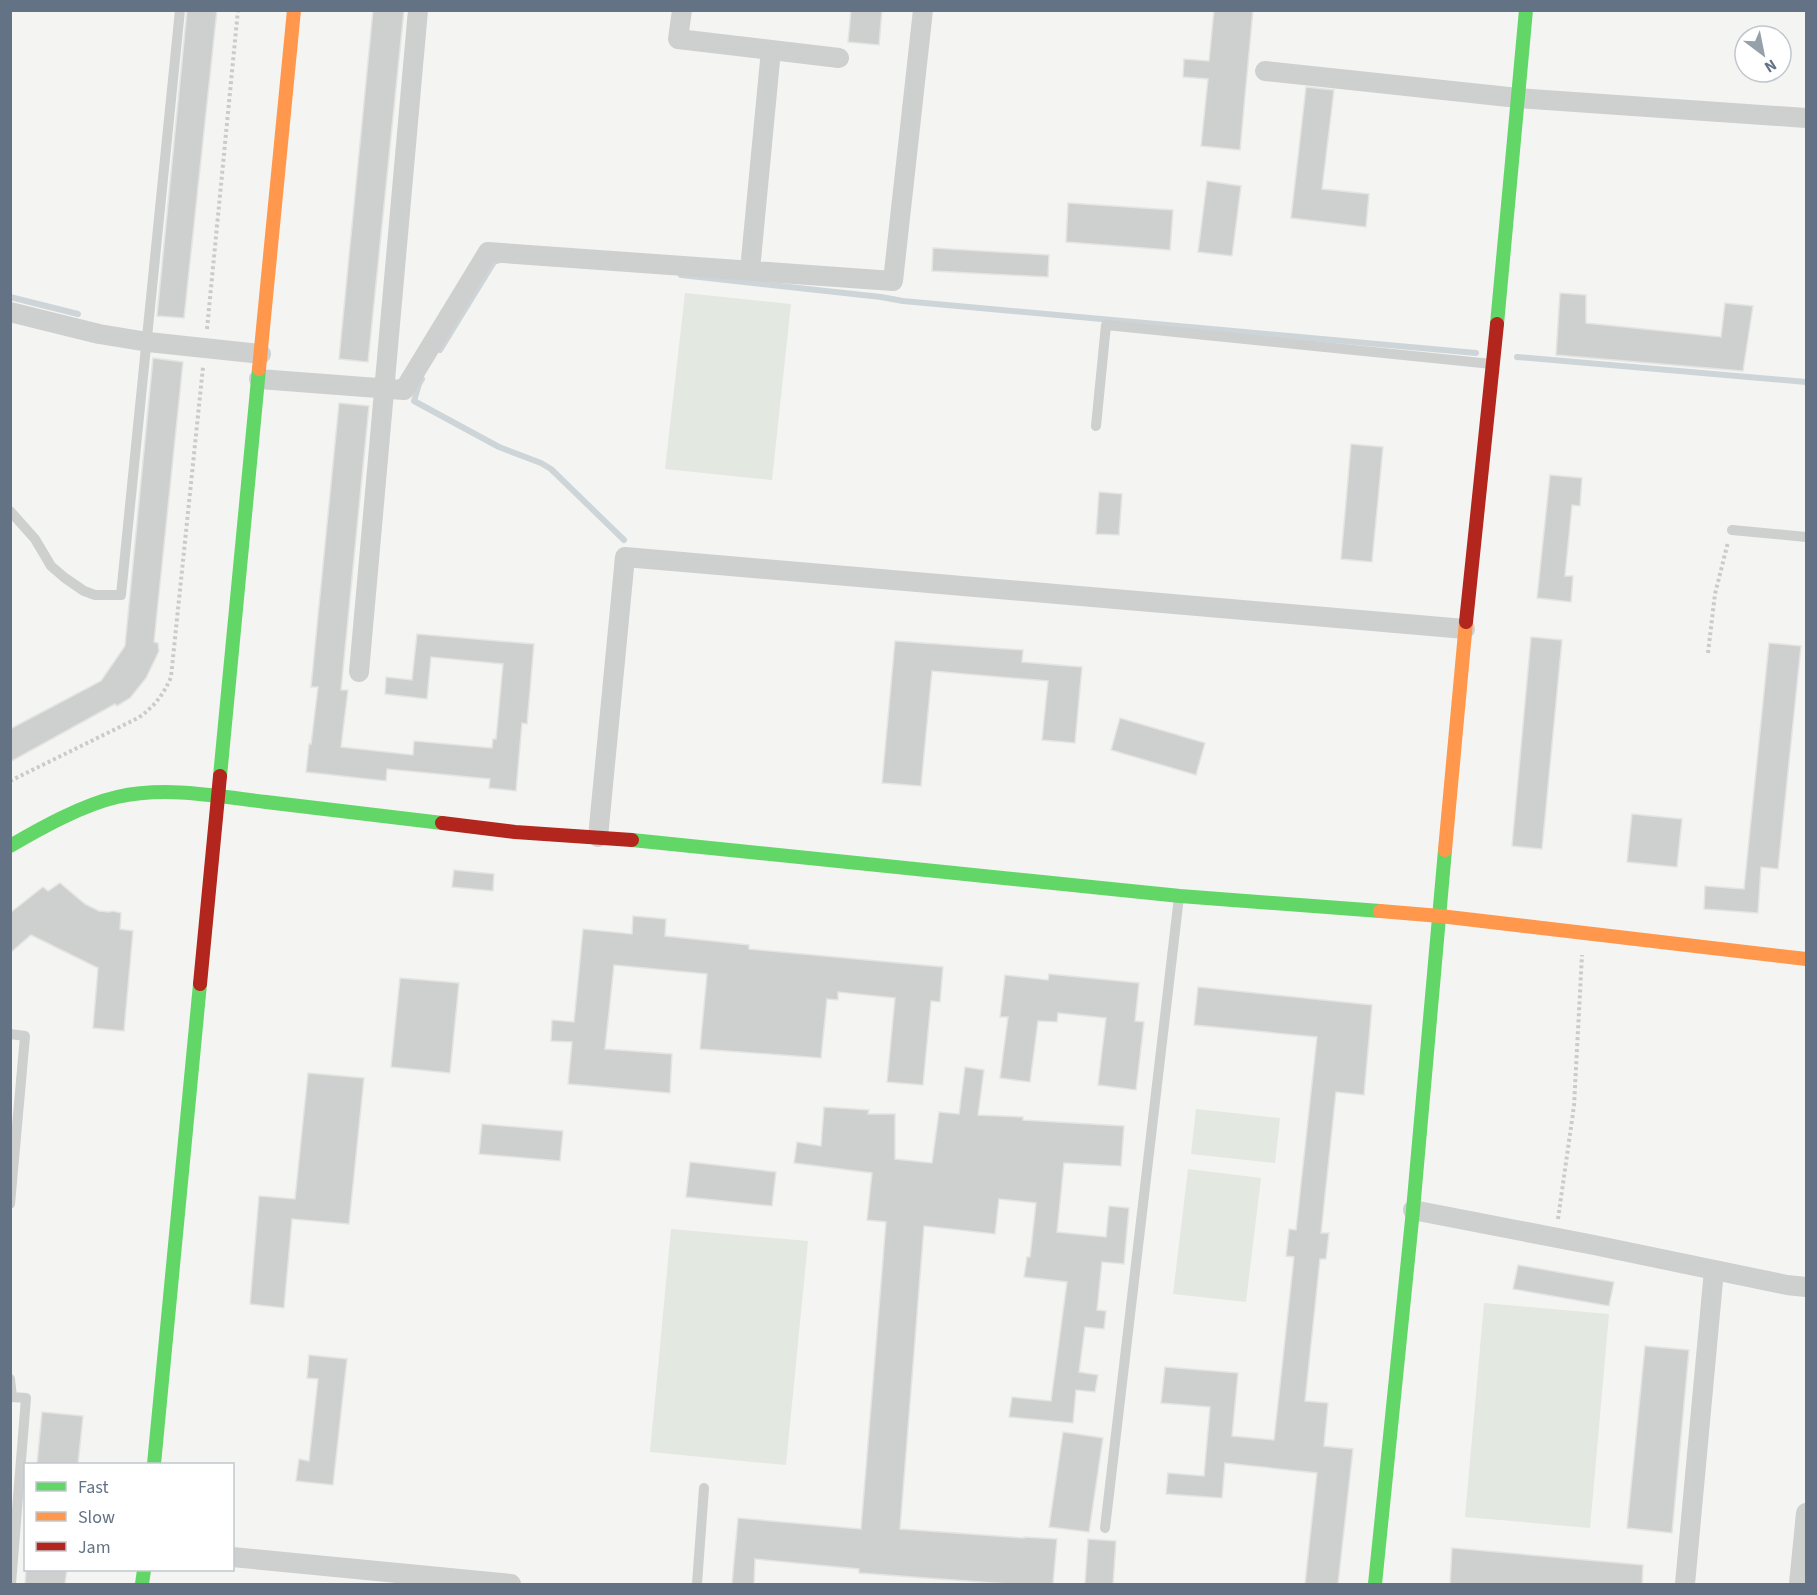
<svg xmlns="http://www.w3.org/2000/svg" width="1817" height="1595" font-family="'Source Sans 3',sans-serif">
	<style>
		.green { fill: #e3e8e0 }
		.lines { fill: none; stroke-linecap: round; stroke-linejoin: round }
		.stream { stroke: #ced5d8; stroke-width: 6 }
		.building { fill: #ced0d0; stroke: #e4e4e2; stroke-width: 1.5 }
		.path { stroke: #cbcbcc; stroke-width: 4; stroke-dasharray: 3 3; stroke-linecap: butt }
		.lane { stroke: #cecfcf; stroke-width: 10 }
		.street { stroke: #cecfcf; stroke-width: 20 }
		.fast { stroke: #63d668; stroke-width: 14 }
		.slow { stroke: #ff974d; stroke-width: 14 }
		.jam { stroke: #b3261e; stroke-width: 14 }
	</style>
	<rect width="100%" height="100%" fill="#f4f5f2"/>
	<!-- green -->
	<path class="green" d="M 685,293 L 791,304 L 772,480 L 665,469 Z
		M 1196,1109 L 1280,1118 L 1275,1163 L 1191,1154 Z
		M 1188,1169 L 1261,1178 L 1246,1302 L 1173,1294 Z
		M 671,1229 L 808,1241 L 786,1465 L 650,1452 Z
		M 1484,1303 L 1609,1314 L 1590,1528 L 1465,1517 Z"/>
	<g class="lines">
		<!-- stream -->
		<path class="stream" d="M 681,275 L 881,297 L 903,301 L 1476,353
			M 10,297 L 78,314
			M 440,350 L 494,262 L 500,260
			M 1517,357 L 1806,382
			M 422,379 L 419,384 L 414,401 L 499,447 L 541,463 L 551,469 L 624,540"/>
	</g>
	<!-- building -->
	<path class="building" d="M 187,10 L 217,10 L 184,318 L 157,316 Z
		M 373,10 L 404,10 L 368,362 L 339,359 Z
		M 851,10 L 882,10 L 879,45 L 848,42 Z
		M 1214,10 L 1253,10 L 1240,150 L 1201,146 L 1208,79 L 1183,77 L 1184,59 L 1209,61 Z
		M 1306,87 L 1334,90 L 1322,189 L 1369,194 L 1366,227 L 1291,218 Z
		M 1207,181 L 1241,186 L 1232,256 L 1198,252 Z
		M 1068,203 L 1173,210 L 1170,250 L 1066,242 Z
		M 933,248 L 1049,255 L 1048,277 L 932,271 Z
		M 1560,293 L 1586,295 L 1586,323 L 1721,337 L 1725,303 L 1753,306 L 1743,371 L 1556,355 Z
		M 153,358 L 183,362 L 154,642 L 158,643 L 159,651 L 146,678 L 130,698 L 117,706 L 115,704 L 10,762 L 10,729 L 101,681 L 125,646 Z
		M 339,403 L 369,406 L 341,690 L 348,690 L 341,747 L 413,755 L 414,741 L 492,748 L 493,739 L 496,739 L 503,664 L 431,657 L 427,699 L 385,694 L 386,677 L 412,680 L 417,634 L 534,644 L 527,724 L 522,723 L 516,791 L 489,788 L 490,779 L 387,769 L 386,781 L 306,772 L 309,744 L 311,744 L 318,687 L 311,687 Z
		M 1351,444 L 1383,447 L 1372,562 L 1341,559 Z
		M 1550,475 L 1582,478 L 1580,506 L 1572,505 L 1565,576 L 1573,576 L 1571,602 L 1537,598 Z
		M 1099,492 L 1122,494 L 1119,535 L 1096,534 Z
		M 1531,637 L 1562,640 L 1542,849 L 1512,846 Z
		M 895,641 L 1023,650 L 1022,662 L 1082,667 L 1075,743 L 1042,740 L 1048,681 L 932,671 L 921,786 L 882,783 Z
		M 1769,643 L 1801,646 L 1778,869 L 1761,867 L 1758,913 L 1704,909 L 1705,886 L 1744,889 Z
		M 1120,718 L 1205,743 L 1196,775 L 1111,750 Z
		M 1632,814 L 1682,819 L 1677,867 L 1627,862 Z
		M 454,870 L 494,874 L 493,891 L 452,887 Z
		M 60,883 L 85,904 L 99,911 L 109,912 L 113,911 L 121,913 L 120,929 L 133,931 L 124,1031 L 93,1028 L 98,968 L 31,935 L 10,953 L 10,913 L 43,887 L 48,891 Z
		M 633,916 L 666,919 L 665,936 L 749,945 L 749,949 L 943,967 L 940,1002 L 931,1001 L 923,1085 L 887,1082 L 895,998 L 838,992 L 838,1000 L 827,999 L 821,1058 L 700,1049 L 707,974 L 614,965 L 605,1049 L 672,1054 L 670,1093 L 568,1084 L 572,1042 L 551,1041 L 552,1020 L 574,1022 L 583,929 L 632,934 Z
		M 1049,974 L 1139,983 L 1135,1021 L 1144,1022 L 1136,1090 L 1098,1085 L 1106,1018 L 1058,1013 L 1057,1022 L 1038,1021 L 1030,1082 L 1000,1078 L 1008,1017 L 1000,1017 L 1005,975 L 1048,980 Z
		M 400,978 L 459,983 L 450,1073 L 391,1067 Z
		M 1198,987 L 1372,1005 L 1364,1095 L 1336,1092 L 1321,1233 L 1329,1233 L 1326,1259 L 1320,1259 L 1305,1401 L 1328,1403 L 1324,1446 L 1353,1449 L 1338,1584 L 1305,1584 L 1317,1473 L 1225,1463 L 1222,1498 L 1166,1494 L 1168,1473 L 1204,1476 L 1210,1407 L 1161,1403 L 1165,1367 L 1238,1373 L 1232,1436 L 1274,1440 L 1294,1257 L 1286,1256 L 1289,1229 L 1296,1230 L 1317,1037 L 1194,1025 Z
		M 965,1067 L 984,1070 L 978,1115 L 1023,1117 L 1023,1120 L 1124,1126 L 1121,1166 L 1064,1163 L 1057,1232 L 1106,1237 L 1109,1206 L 1129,1208 L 1124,1264 L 1102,1262 L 1097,1310 L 1106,1311 L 1104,1329 L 1085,1327 L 1079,1372 L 1098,1375 L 1095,1392 L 1076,1390 L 1073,1423 L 1009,1417 L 1012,1397 L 1051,1401 L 1067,1282 L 1024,1277 L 1027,1257 L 1030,1257 L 1036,1203 L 999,1199 L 995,1234 L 924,1226 L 900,1529 L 1024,1538 L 1024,1537 L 1057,1539 L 1053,1584 L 1008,1584 L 859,1573 L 859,1569 L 755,1559 L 754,1584 L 732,1584 L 738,1518 L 861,1529 L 886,1222 L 867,1220 L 872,1173 L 794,1163 L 797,1142 L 821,1146 L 824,1107 L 869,1110 L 868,1114 L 895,1114 L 895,1159 L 932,1163 L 939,1112 L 959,1114 Z
		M 308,1073 L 364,1078 L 349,1224 L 292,1219 L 284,1308 L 250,1304 L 259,1196 L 295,1199 Z
		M 482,1124 L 563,1131 L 560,1161 L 479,1154 Z
		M 690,1162 L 776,1172 L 772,1206 L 686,1197 Z
		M 1518,1265 L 1614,1282 L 1609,1306 L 1513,1289 Z
		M 1645,1346 L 1689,1350 L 1672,1533 L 1627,1528 Z
		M 309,1355 L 347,1359 L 333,1485 L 296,1481 L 299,1459 L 309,1461 L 318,1379 L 307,1378 Z
		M 42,1412 L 83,1416 L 78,1464 L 37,1464 Z
		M 1063,1432 L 1103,1438 L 1089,1532 L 1049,1527 Z
		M 1088,1539 L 1116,1541 L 1113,1584 L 1085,1584 Z
		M 1452,1548 L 1643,1565 L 1642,1584 L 1450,1584 Z
		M 26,1569 L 67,1569 L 65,1584 L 25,1584 Z"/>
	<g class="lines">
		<!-- path -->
		<path class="path" d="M 207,329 L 238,10
			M 1708,653 L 1715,594 L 1728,542
			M 10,781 L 138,718 C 154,707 164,694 171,677 L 203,367
			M 1558,1219 L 1574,1106 L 1582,955"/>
		<!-- lane -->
		<path class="lane" d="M 1096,426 L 1106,325 L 1492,364
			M 10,511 L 35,539 L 51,566 L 65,578 L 84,591 L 95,595 L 121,595 L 180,10
			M 1732,530 L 1806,537
			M 10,1034 L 25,1036 L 10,1204
			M 10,1379 L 12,1397 L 26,1398 L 11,1584
			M 1105,1528 L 1179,897
			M 697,1584 L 704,1488"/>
		<!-- street -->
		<path class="street" d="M 682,10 L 678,39 L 839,58
			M 1265,71 L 1518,98 L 1806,118
			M 750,270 L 771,50
			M 10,312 L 99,334 L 148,342 L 261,354
			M 259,379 L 404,390 L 488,252 L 893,281 L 923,10
			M 359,672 L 418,10
			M 598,837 L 625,557 L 1465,629
			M 1413,1210 L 1594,1245 L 1787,1285 L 1806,1287
			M 232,1557 L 511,1584
			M 1685,1584 L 1714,1270
			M 1799,1584 L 1806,1513"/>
		<!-- fast -->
		<path class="fast" d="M 1497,324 L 1526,10
			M 220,776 L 259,369
			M 632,840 L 1180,896 L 1380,911
			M 10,846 C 41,828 82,805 117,797 C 166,786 217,796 266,802 C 325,809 384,816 442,823
			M 154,1464 L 200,984
			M 142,1584 L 144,1570
			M 1375,1584 L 1413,1210 L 1445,850"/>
		<!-- slow -->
		<path class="slow" d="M 259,369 L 294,10
			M 1445,850 L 1466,622
			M 1380,911 L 1440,916 L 1806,959"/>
		<!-- jam -->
		<path class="jam" d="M 1466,622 L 1497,324
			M 442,823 L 515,832 L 632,840
			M 200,984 L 220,776"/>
	</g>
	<!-- border -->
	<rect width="1817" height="1595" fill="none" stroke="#637284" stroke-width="24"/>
	<!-- legend -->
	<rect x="24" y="1463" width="210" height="108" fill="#ffffff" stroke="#c1c7ce" stroke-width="1.5"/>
	<rect x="36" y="1482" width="30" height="9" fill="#63d668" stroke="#c1c7ce" stroke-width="1.5"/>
	<text x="78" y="1493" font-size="18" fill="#637284">Fast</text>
	<rect x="36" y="1512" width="30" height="9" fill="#ff974d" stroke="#c1c7ce" stroke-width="1.5"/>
	<text x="78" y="1523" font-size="18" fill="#637284">Slow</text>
	<rect x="36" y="1542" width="30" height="9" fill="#b3261e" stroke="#c1c7ce" stroke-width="1.5"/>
	<text x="78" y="1553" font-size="18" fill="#637284">Jam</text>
	<!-- north arrow -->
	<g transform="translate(1763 54) rotate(148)"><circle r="28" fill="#ffffff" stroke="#c1c7ce" stroke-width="1.5"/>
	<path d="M0-4.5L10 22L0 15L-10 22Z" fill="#96a0aa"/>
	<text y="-9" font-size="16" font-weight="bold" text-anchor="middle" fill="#637284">N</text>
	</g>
</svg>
